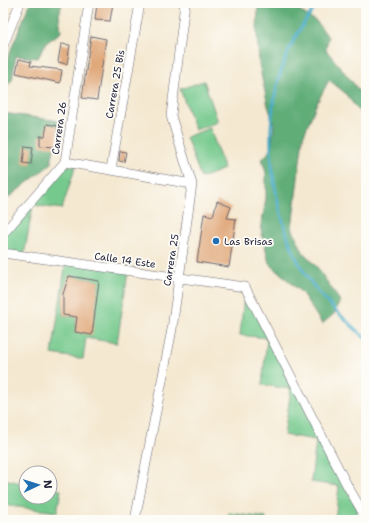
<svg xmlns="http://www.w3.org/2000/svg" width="369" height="523" font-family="'Shantell Sans',sans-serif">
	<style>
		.green { fill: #76c98d; stroke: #4c7664; fill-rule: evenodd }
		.forest { fill: #60ad78; stroke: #41685a }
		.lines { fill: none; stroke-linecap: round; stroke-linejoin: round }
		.stream { stroke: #48acc8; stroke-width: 3 }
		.building { fill: #dfa475 }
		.minor-casing { stroke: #6c676f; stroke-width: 10 }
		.minor { stroke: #fff; stroke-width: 9 }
		.poi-dot { fill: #1f6fb2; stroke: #fdfcf7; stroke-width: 1.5 }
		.labels { text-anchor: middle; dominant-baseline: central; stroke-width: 3.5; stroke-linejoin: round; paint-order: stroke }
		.street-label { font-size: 10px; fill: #22223b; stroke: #fdfcf7 }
		.poi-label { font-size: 10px; fill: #22223b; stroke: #fdfcf7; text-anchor: start }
	</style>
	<rect width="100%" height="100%" fill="#fdfcf7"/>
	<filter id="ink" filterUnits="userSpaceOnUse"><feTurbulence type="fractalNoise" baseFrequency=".025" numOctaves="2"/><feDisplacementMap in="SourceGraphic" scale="8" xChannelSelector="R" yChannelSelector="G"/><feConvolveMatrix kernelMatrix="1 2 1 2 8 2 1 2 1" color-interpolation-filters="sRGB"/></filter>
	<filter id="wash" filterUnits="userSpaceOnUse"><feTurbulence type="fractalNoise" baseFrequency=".012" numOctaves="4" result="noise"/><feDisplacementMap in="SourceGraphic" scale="16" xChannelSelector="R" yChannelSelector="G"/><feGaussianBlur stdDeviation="0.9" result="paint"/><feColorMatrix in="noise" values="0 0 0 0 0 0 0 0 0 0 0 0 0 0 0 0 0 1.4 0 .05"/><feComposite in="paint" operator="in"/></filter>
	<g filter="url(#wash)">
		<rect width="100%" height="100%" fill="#f4e8d0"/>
		<!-- green -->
		<path class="green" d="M 204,81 L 218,122 L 195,130 L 180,89 Z
			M 210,128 L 224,169 L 201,178 L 186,137 Z
			M 76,165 L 62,209 L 33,205 L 24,256 L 3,253 L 3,234 L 60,167 Z
			M 66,262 L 128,272 L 117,343 L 86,338 L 83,359 L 52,354 ZM 69,276 L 99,281 L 91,334 L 75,332 L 77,317 L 63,315 L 63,294 Z
			M 245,287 L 363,520 L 335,520 L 339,486 L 311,482 L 316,440 L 284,435 L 291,389 L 262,385 L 267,338 L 240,335 Z
			M 3,479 L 26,484 L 26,497 L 50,497 L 50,488 L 61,490 L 57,512 L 3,505 Z
			M 229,513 L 266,518 L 266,520 L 228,520 Z"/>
		<!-- forest -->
		<path class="forest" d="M 30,3 L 62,3 L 59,15 L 61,32 L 46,43 L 38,58 L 16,56 L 12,80 L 3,90 L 3,69 Z
			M 258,3 L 299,3 L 300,11 L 317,22 L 328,37 L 326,50 L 354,84 L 366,102 L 366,120 L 344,92 L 329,80 L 316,105 L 303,137 L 292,228 L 303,252 L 317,267 L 340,301 L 334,314 L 322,324 L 302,293 L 269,263 L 261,229 L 266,198 L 266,173 L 262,159 L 271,150 L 274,124 L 268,106 L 259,64 L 257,32 Z
			M 3,113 L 59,121 L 51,164 L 8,198 L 3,187 Z"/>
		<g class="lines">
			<!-- stream -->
			<path class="stream" d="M 319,3 C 271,59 262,132 278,202 C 284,229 292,255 308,278 C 323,301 346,320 366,339"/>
		</g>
		<g id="blocks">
			<!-- building -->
			<path class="building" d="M 97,3 L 113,3 L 110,21 L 95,20 Z
				M 91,36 L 106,39 L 97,100 L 82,98 Z
				M 61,44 L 70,45 L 67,64 L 58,62 Z
				M 19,59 L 31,62 L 30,66 L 62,70 L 60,83 L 16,73 Z
				M 47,124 L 58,126 L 57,147 L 40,146 L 40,136 L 45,136 Z
				M 25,146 L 33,147 L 31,164 L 23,163 Z
				M 120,151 L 126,152 L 124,162 L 119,161 Z
				M 217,201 L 231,207 L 227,218 L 236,219 L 229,267 L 197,262 L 204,214 L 213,216 Z
				M 69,276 L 99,281 L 92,335 L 75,332 L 77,317 L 63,315 L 63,294 Z"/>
		</g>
	</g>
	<g filter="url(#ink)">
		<use href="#blocks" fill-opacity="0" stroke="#6c676f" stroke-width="1"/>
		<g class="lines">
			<!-- minor casing -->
			<g class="minor-casing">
				<path id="minor" d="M 3,46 L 20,3
					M 65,162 L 192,184
					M 111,169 L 140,3
					M 3,234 L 65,162 L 89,3
					M 3,253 L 245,287 L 348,487 L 361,509 L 363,520
					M 135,520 L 172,329 L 192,184 L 171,116 L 185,3"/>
			</g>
			<!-- minor -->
			<use href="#minor" class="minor"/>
		</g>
	</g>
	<!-- markers -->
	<circle class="poi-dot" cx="216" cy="241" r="4"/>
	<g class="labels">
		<!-- street labels -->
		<g class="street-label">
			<text transform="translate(115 84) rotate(-80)">Carrera 25 Bis</text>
			<text transform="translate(59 128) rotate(-82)">Carrera 26</text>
			<text transform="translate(125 260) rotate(8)">Calle 14 Este</text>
			<text transform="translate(171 260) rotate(-81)">Carrera 25</text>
		</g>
		<!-- poi labels -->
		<g class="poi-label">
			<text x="224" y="241">Las Brisas</text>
		</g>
	</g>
	<!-- margin -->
	<rect width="369" height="523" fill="none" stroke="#fdfcf7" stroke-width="16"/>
	<!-- north arrow -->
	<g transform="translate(38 485) rotate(86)"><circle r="19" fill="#fdfcf7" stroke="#a5a5ac"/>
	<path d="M0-3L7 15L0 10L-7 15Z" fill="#1f6fb2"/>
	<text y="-6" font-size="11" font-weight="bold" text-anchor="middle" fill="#22223b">N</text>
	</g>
</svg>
